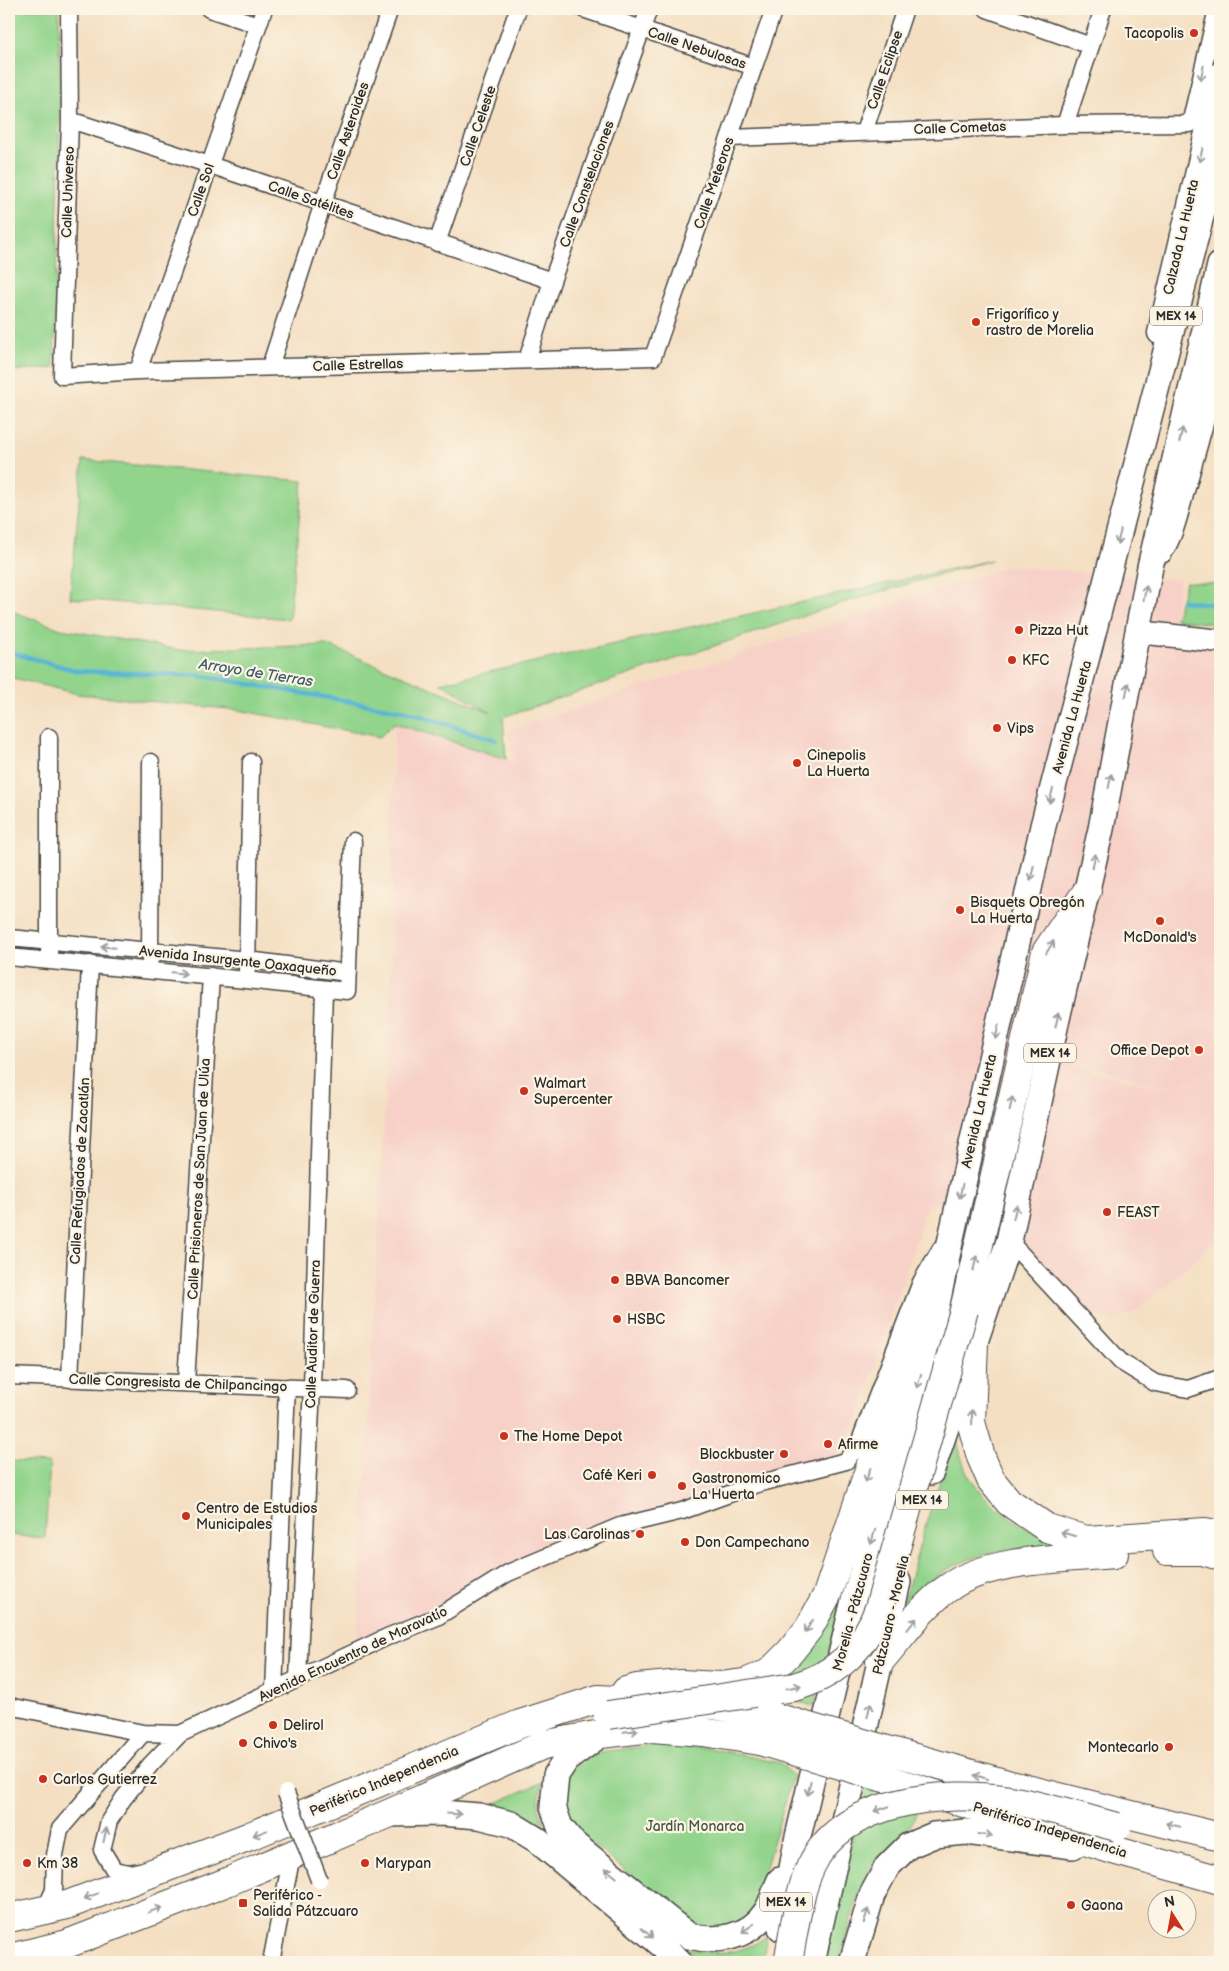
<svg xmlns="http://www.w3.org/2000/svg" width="1229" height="1971" font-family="'Balsamiq Sans',sans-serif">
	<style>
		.built { fill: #f7d1c8; fill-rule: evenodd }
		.green { fill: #92d48c; stroke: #5e805c }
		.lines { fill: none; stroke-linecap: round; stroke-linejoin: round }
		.stream { stroke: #58b5d6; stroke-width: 4.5 }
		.street-casing { stroke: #494642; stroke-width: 19 }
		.secondary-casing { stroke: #494642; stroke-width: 25 }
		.primary-casing { stroke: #494642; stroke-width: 28 }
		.highway-casing { stroke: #494642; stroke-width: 30 }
		.street { stroke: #fff; stroke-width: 16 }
		.secondary { stroke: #fff; stroke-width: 22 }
		.primary { stroke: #fff; stroke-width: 25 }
		.highway { stroke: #fff; stroke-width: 28 }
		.street-bridge-casing { stroke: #494642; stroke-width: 19; stroke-linecap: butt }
		.highway-bridge-casing { stroke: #494642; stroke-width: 30; stroke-linecap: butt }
		.street-bridge { stroke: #fff; stroke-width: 16 }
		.highway-bridge { stroke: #fff; stroke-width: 28 }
		.oneway { stroke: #a0a0a0 }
		.poi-dot { fill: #c8321e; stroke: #fcf5e5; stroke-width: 2 }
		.labels { text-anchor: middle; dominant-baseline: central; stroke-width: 4.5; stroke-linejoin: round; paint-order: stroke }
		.shield { fill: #fcf5e5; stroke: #6a6863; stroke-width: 1 }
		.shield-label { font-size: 12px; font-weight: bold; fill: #2b2b2b }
		.poi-label { font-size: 14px; fill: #2b2b2b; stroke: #fcf5e5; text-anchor: start }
		.street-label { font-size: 14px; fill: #2b2b2b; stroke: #fcf5e5 }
		.park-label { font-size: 14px; fill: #455543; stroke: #fcf5e5 }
		.water-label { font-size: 15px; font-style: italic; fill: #3b5b67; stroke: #fcf5e5 }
	</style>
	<rect width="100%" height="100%" fill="#fcf5e5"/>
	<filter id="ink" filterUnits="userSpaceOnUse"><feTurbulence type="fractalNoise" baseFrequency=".02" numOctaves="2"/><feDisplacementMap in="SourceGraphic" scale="10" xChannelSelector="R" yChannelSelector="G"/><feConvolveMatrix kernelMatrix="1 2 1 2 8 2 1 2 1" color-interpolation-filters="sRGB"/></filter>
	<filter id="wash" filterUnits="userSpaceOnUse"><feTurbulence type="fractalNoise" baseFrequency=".0096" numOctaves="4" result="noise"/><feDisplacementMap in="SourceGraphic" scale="20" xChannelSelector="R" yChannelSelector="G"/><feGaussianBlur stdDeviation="1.12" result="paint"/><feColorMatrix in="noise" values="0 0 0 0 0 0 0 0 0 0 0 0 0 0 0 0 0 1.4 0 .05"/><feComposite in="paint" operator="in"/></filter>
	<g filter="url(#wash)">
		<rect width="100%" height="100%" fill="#f4dfc2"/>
		<!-- built -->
		<path class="built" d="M 1009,566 L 1180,580 L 1173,624 L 1220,629 L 1220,1237 L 1146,1303 L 1132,1313 L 1110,1320 L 1092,1315 L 1023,1241 L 1027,1227 L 928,1203 L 857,1421 L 840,1454 L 633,1524 L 513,1579 L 447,1619 L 365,1656 L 357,1641 L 391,979 L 394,723 L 515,762 L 507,731 ZM 1075,1063 L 1204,1096 L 1205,1096 L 1068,1067 Z"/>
		<!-- green -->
		<path class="green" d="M 9,9 L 59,9 L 60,106 L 54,368 L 9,371 Z
			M 83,460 L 303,481 L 289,619 L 70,598 Z
			M 991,560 L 842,603 L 503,717 L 506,759 L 394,723 L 380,737 L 238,710 L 78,694 L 9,677 L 9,610 L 61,629 L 180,650 L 327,645 L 491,712 L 440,683 Z
			M 1186,582 L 1220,584 L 1220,625 L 1175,619 Z
			M 956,1434 C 959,1449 962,1465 970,1478 C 990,1510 1025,1527 1056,1545 C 1008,1549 952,1553 919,1594 C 911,1603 904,1615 897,1625 L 926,1523 Z
			M 9,1461 L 50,1463 L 45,1538 L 9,1535 Z
			M 858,1545 L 814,1706 L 757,1692 Z
			M 651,1745 L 708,1748 L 780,1763 L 793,1776 L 754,1907 L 743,1922 L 723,1927 L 693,1926 L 567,1823 L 563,1778 L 594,1753 Z
			M 543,1782 C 536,1804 538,1809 547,1830 C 526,1815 513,1810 487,1807 Z
			M 864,1786 L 909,1797 L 916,1814 C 907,1836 885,1847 872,1867 C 855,1895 849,1931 839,1962 L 821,1962 Z
			M 767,1936 L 762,1962 L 699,1962 L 687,1949 C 717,1955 741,1955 767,1936 Z"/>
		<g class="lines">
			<!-- stream -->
			<path class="stream" d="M 1182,601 L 1220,605
				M 9,652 L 78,671 L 203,676 L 405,711 L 496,740"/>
		</g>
	</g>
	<g filter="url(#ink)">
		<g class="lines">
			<!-- street casing -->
			<g class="street-casing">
				<path id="street" d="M 69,9 L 70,120 L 62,376 L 138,371 L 653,357 L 774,9
					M 209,9 L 258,25
					M 583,9 L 754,67
					M 987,9 L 1091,46
					M 70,120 L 210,165 L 552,281
					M 1065,125 L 1103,9
					M 864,132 L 905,9
					M 729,138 L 1065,125 L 1190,124 L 1217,9
					M 437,243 L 518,9
					M 527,360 L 552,281 L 649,9
					M 270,367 L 323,203 L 390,9
					M 138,371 L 264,9
					M 9,938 L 248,960 L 348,973
					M 49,953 L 49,737
					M 9,957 L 246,980 L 347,991 L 353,841
					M 150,960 L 151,762
					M 247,970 L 251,762
					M 1009,1241 L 1121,1362 L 1155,1383 L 1188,1389 L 1220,1378
					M 9,1376 L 347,1390
					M 70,1379 L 90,964
					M 186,1382 L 211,976
					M 298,1678 L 312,1387 L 324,990
					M 274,1690 L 287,1387
					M 9,1706 L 143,1733 L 180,1734
					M 139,1871 L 129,1873 L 114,1870 L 102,1850 L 109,1821 L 123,1799 L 151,1764 L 180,1734 L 387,1637 L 437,1617 L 508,1573 L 620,1526 L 682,1511 L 757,1484 L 846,1461 L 859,1443 L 921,1282 L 941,1248
					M 45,1910 L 54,1890 L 55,1855 L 60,1829 L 143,1733
					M 271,1962 L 292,1855"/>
			</g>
			<!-- secondary casing -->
			<g class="secondary-casing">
				<path id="secondary" d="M 1159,333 L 1220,73
					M 1161,552 C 1173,534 1178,508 1184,487 C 1197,442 1210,397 1220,350
					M 1138,632 L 1220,641"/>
			</g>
			<!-- primary casing -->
			<g class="primary-casing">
				<path id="primary" d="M 931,1472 L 1009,1241 L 1056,1023 L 1101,829 L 1150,567 L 1220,265
					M 601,1734 L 566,1760 L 556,1775 L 553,1807 L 560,1827 L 574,1844 L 689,1936 C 717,1943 749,1938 766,1912 C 772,1903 775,1890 780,1880
					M 388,1814 L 441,1813 L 479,1816 L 511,1824 L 537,1840 L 663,1946 L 679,1962
					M 781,1928 L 797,1841 L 853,1604 L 926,1357 L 945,1265 L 1043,826 L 1220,143
					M 812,1962 L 898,1582
					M 852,1962 L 872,1895 L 887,1867 L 908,1846 L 934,1835 L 966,1832 L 1073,1846"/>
			</g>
			<!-- highway casing -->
			<g class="highway-casing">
				<path id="highway" d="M 964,1310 L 1046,952 L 1087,891
					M 974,1342 L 971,1422 L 981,1457 L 991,1480 L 1009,1502 L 1047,1528 L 1086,1540 L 1205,1532 L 1220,1535
					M 1167,1551 L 1203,1551 L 1220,1556
					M 880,1661 C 902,1636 921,1607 948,1588 C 988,1558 1065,1559 1114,1554
					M 626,1691 L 637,1688 L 681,1684 L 721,1686 L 745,1683 L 769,1673 L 790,1652 L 809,1628 L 827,1595 L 888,1413 L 945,1265
					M 702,1704 L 714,1705 L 768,1715
					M 887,1750 L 1007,1784 L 1220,1837
					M 881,1777 L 1113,1850 L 1220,1880
					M 9,1918 L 67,1905 L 250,1836 L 520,1724 L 598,1699 L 652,1702
					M 9,1958 L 67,1944 L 227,1882 L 388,1814 L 543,1745 L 601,1734 L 652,1728 L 703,1732 L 760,1741"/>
			</g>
			<!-- street -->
			<use href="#street" class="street"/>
			<!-- secondary -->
			<use href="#secondary" class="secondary"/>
			<!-- primary -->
			<use href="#primary" class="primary"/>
			<!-- highway -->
			<use href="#highway" class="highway"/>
			<!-- street-bridge casing -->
			<g class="street-bridge-casing">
				<path id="street-bridge" d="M 286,1793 L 319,1880"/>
			</g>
			<!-- highway-bridge casing -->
			<g class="highway-bridge-casing">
				<path id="highway-bridge" d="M 608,1715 L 794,1687 C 835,1676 865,1648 879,1608 L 964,1310
					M 768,1715 L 887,1750
					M 760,1741 L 881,1777
					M 788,1962 C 794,1932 798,1894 811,1866 C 843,1798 946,1790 1010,1800 C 1046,1806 1082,1818 1117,1827"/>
			</g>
			<!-- street-bridge -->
			<use href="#street-bridge" class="street-bridge"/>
			<!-- highway-bridge -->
			<use href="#highway-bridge" class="highway-bridge"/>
		</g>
		<!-- one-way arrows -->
		<defs><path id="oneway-shaft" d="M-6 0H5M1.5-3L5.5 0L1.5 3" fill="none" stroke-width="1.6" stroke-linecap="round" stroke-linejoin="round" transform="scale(1.25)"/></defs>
		<g class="oneway">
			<use href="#oneway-shaft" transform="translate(1202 73) rotate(103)"/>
			<use href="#oneway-shaft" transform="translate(1201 155) rotate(103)"/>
			<use href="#oneway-shaft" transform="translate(1181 435) rotate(-77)"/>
			<use href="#oneway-shaft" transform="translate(1119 537) rotate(104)"/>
			<use href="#oneway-shaft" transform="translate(1145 593) rotate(-79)"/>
			<use href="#oneway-shaft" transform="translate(1127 690) rotate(-79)"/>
			<use href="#oneway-shaft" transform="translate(1110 781) rotate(-79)"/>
			<use href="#oneway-shaft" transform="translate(1051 796) rotate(105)"/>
			<use href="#oneway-shaft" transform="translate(1094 861) rotate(-77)"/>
			<use href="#oneway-shaft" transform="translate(1032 873) rotate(103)"/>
			<use href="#oneway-shaft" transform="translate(108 947) rotate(-175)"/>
			<use href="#oneway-shaft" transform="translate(1050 947) rotate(-59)"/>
			<use href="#oneway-shaft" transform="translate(179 973) rotate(6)"/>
			<use href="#oneway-shaft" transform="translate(1057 1020) rotate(-77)"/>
			<use href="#oneway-shaft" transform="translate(997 1032) rotate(103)"/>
			<use href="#oneway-shaft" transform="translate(1011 1104) rotate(-77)"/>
			<use href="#oneway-shaft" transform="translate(961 1191) rotate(102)"/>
			<use href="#oneway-shaft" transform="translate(1015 1212) rotate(-77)"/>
			<use href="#oneway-shaft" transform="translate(975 1263) rotate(-77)"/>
			<use href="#oneway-shaft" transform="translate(919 1381) rotate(107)"/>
			<use href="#oneway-shaft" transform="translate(972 1417) rotate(-92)"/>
			<use href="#oneway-shaft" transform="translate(868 1475) rotate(109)"/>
			<use href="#oneway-shaft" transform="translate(1068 1534) rotate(-163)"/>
			<use href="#oneway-shaft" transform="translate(873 1537) rotate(107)"/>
			<use href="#oneway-shaft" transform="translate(912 1624) rotate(-51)"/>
			<use href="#oneway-shaft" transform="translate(809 1626) rotate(123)"/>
			<use href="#oneway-shaft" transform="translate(794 1687) rotate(-12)"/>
			<use href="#oneway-shaft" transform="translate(869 1710) rotate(-77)"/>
			<use href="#oneway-shaft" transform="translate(631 1731) rotate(-6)"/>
			<use href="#oneway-shaft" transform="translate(981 1777) rotate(-164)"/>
			<use href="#oneway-shaft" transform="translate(809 1788) rotate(103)"/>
			<use href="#oneway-shaft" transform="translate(881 1809) rotate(162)"/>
			<use href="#oneway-shaft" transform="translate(454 1814) rotate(4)"/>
			<use href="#oneway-shaft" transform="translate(1173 1825) rotate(-166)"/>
			<use href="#oneway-shaft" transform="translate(260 1833) rotate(159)"/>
			<use href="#oneway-shaft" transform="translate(105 1835) rotate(-78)"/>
			<use href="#oneway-shaft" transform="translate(985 1835) rotate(8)"/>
			<use href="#oneway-shaft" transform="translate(611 1873) rotate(-141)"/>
			<use href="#oneway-shaft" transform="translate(91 1896) rotate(159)"/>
			<use href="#oneway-shaft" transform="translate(155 1910) rotate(-21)"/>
			<use href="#oneway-shaft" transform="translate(866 1916) rotate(-73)"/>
			<use href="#oneway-shaft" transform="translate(748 1928) rotate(145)"/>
			<use href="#oneway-shaft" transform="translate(647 1933) rotate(40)"/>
		</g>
	</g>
	<!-- markers -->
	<g class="poi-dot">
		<circle cx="1194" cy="33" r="5"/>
		<circle cx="976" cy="322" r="5"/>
		<circle cx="1019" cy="630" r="5"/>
		<circle cx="1012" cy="660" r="5"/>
		<circle cx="997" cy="728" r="5"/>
		<circle cx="797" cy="763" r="5"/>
		<circle cx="960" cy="910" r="5"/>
		<circle cx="1160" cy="921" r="5"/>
		<circle cx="1199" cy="1050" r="5"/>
		<circle cx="524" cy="1091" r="5"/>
		<circle cx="1107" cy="1212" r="5"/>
		<circle cx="615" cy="1280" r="5"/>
		<circle cx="617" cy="1319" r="5"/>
		<circle cx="504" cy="1436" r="5"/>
		<circle cx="828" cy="1444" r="5"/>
		<circle cx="784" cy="1454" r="5"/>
		<circle cx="652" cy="1475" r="5"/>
		<circle cx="682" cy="1486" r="5"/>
		<circle cx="186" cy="1516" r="5"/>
		<circle cx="640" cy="1534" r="5"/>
		<circle cx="685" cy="1542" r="5"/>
		<circle cx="273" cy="1725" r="5"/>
		<circle cx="243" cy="1743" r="5"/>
		<circle cx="1169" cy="1747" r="5"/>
		<circle cx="43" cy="1779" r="5"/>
		<circle cx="27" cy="1863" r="5"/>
		<circle cx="365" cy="1863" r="5"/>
		<rect x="238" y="1898" width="10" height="10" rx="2.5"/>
		<circle cx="1071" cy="1905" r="5"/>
	</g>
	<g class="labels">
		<!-- shield labels -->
		<g class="shield">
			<rect x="1150" y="306.5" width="52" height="19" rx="4"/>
			<rect x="1024" y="1043.5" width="52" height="19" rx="4"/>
			<rect x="896" y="1490.5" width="52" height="19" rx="4"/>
			<rect x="760" y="1892.5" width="52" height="19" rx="4"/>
		</g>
		<g class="shield-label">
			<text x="1176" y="316">MEX 14</text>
			<text x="1050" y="1053">MEX 14</text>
			<text x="922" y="1500">MEX 14</text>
			<text x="786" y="1902">MEX 14</text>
		</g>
		<!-- poi labels -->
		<g class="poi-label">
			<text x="1184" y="33" text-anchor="end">Tacopolis</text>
			<text x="986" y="314">Frigorífico y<tspan x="986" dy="16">rastro de Morelia</tspan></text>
			<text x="1029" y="630">Pizza Hut</text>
			<text x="1022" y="660">KFC</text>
			<text x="1007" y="728">Vips</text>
			<text x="807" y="755">Cinepolis<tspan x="807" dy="16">La Huerta</tspan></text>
			<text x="970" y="902">Bisquets Obregón<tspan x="970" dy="16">La Huerta</tspan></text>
			<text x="1160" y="937" text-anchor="middle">McDonald's</text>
			<text x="1189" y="1050" text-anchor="end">Office Depot</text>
			<text x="534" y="1083">Walmart<tspan x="534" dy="16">Supercenter</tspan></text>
			<text x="1117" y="1212">FEAST</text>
			<text x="625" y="1280">BBVA Bancomer</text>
			<text x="627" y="1319">HSBC</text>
			<text x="514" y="1436">The Home Depot</text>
			<text x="838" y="1444">Afirme</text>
			<text x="774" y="1454" text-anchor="end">Blockbuster</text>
			<text x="642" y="1475" text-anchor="end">Café Keri</text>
			<text x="692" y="1478">Gastronomico<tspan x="692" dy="16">La Huerta</tspan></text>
			<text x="196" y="1508">Centro de Estudios<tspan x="196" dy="16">Municipales</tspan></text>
			<text x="630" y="1534" text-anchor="end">Las Carolinas</text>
			<text x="695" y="1542">Don Campechano</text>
			<text x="283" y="1725">Delirol</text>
			<text x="253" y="1743">Chivo's</text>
			<text x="1159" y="1747" text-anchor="end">Montecarlo</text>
			<text x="53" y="1779">Carlos Gutierrez</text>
			<text x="37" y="1863">Km 38</text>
			<text x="375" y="1863">Marypan</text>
			<text x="253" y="1895">Periférico -<tspan x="253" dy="16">Salida Pátzcuaro</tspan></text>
			<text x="1081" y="1905">Gaona</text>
		</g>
		<!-- street labels -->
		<g class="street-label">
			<text transform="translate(697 48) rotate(19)">Calle Nebulosas</text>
			<text transform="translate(885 70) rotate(-71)">Calle Eclipse</text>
			<text transform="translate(478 126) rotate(-71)">Calle Celeste</text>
			<text transform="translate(960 128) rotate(-2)">Calle Cometas</text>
			<text transform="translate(348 131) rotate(-71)">Calle Asteroides</text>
			<text transform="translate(714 183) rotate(-71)">Calle Meteoros</text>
			<text transform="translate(587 184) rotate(-70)">Calle Constelaciones</text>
			<text transform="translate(201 190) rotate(-71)">Calle Sol</text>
			<text transform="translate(68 192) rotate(-88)">Calle Universo</text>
			<text transform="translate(311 200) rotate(19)">Calle Satélites</text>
			<text transform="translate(1181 237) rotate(-77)">Calzada La Huerta</text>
			<text transform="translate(358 365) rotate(-2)">Calle Estrellas</text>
			<text transform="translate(1072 717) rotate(-75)">Avenida La Huerta</text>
			<text transform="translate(238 961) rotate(6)">Avenida Insurgente Oaxaqueño</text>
			<text transform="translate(979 1111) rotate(-77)">Avenida La Huerta</text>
			<text transform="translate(80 1171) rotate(-87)">Calle Refugiados de Zacatlán</text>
			<text transform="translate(199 1179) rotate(-87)">Calle Prisioneros de San Juan de Ulúa</text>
			<text transform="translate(313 1334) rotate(-88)">Calle Auditor de Guerra</text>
			<text transform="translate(178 1383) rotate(2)">Calle Congresista de Chilpancingo</text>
			<text transform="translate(853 1612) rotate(-75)">Morelia - Pátzcuaro</text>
			<text transform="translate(891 1615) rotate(-77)">Pátzcuaro - Morelia</text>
			<text transform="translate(353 1654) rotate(-25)">Avenida Encuentro de Maravatío</text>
			<text transform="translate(384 1781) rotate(-23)">Periférico Independencia</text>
			<text transform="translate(1050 1830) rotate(17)">Periférico Independencia</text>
		</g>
		<!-- park labels -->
		<g class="park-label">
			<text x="695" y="1826">Jardín Monarca</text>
		</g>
		<!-- water labels -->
		<g class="water-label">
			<text transform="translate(256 673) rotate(9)">Arroyo de Tierras</text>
		</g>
	</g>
	<!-- margin -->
	<rect width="1229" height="1971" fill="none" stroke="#fcf5e5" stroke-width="30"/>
	<!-- north arrow -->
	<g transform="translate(1172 1914) rotate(349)"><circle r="24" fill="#fcf5e5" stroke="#a8a49b"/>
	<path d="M0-4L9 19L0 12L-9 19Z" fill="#c8321e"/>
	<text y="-8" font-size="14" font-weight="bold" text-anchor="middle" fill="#2b2b2b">N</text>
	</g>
</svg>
